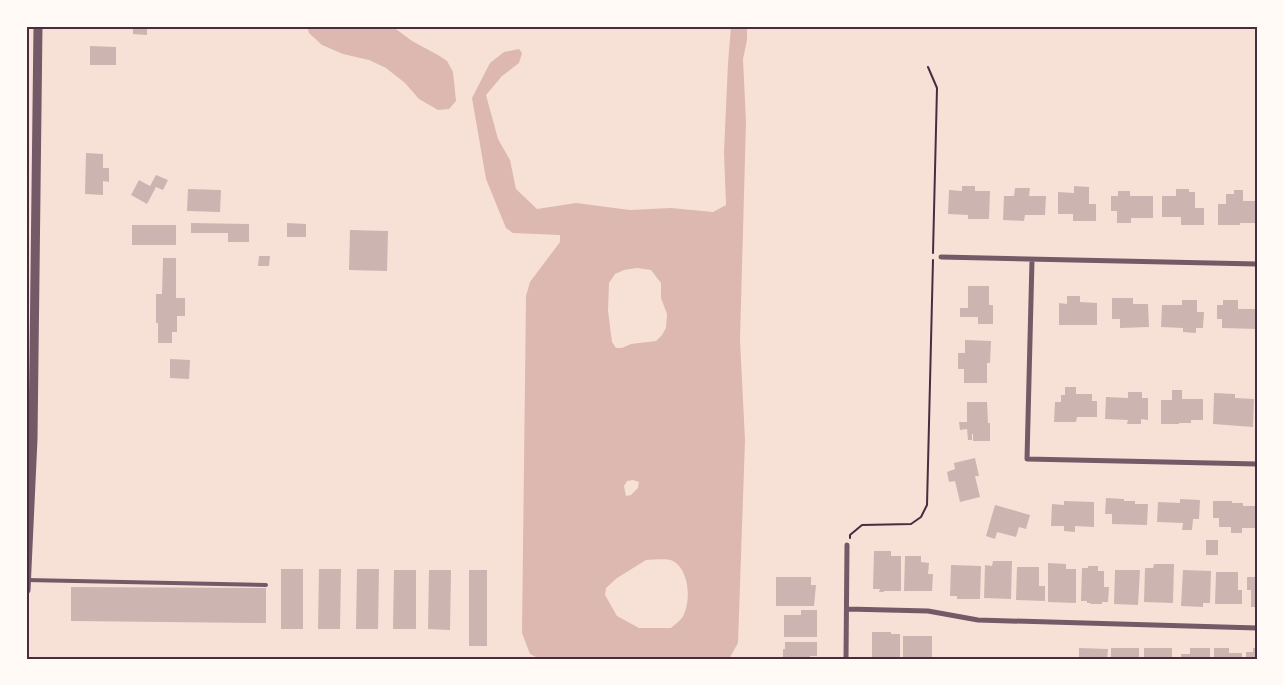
<svg xmlns="http://www.w3.org/2000/svg" width="1283" height="685" font-family="Lato,sans-serif">
	<style>
		.water { fill: #dcb8b0; fill-rule: evenodd }
		.building { fill: #ccb4b1 }
		.lines { fill: none; stroke-linecap: round; stroke-linejoin: round }
		.path { stroke: #4a2c40; stroke-width: 2 }
		.service { stroke: #755966; stroke-width: 4 }
		.minor { stroke: #755966; stroke-width: 5 }
		.tertiary { stroke: #755966; stroke-width: 9 }
		.neatline { fill: none; stroke: #4a2c40; stroke-width: 2 }
	</style>
	<rect width="100%" height="100%" fill="#f7e1d7"/>
	<!-- water -->
	<path class="water" d="M 307,26 L 392,26 L 412,41 L 438,55 L 447,61 L 453,72 L 456,101 L 449,109 L 438,110 L 419,99 L 405,83 L 386,68 L 369,60 L 343,54 L 322,45 L 309,33 Z
		M 731,26 L 747,26 L 747,40 L 743,59 L 746,122 L 740,340 L 745,440 L 738,643 L 729,659 L 540,659 L 530,654 L 522,633 L 526,296 L 530,282 L 560,242 L 560,235 L 513,233 L 506,228 L 486,179 L 472,98 L 490,63 L 504,52 L 519,49 L 522,53 L 519,63 L 502,76 L 486,95 L 498,139 L 510,160 L 516,189 L 537,209 L 576,203 L 630,210 L 671,208 L 713,212 L 726,205 L 724,152 L 728,63 ZM 637,268 L 651,270 L 661,283 L 661,298 L 667,314 L 666,328 L 662,335 L 656,341 L 631,344 L 622,348 L 616,348 L 612,342 L 608,311 L 609,283 L 615,274 L 624,270 ZM 633,480 L 639,482 L 638,488 L 631,495 L 626,496 L 624,486 L 627,481 ZM 646,560 C 654,560 666,558 673,561 C 689,570 691,599 684,614 C 682,620 675,624 671,628 L 639,628 L 617,616 L 605,595 L 606,588 L 617,578 Z"/>
	<!-- building -->
	<path class="building" d="M 133,26 L 147,26 L 147,35 L 133,34 Z
		M 90,46 L 116,47 L 116,65 L 90,65 Z
		M 86,153 L 103,154 L 103,168 L 109,168 L 109,182 L 103,181 L 103,195 L 85,194 Z
		M 156,175 L 168,180 L 163,190 L 156,187 L 147,204 L 131,195 L 139,180 L 150,186 Z
		M 962,186 L 975,186 L 975,191 L 990,191 L 989,219 L 968,219 L 968,215 L 948,214 L 949,190 L 962,191 Z
		M 1074,186 L 1089,187 L 1089,204 L 1096,204 L 1096,221 L 1073,221 L 1073,214 L 1058,214 L 1058,192 L 1074,193 Z
		M 1015,188 L 1030,188 L 1029,196 L 1046,196 L 1045,215 L 1025,215 L 1024,221 L 1003,220 L 1004,196 L 1014,196 Z
		M 188,189 L 221,190 L 220,212 L 187,211 Z
		M 1176,189 L 1189,189 L 1189,192 L 1195,192 L 1195,208 L 1204,208 L 1204,225 L 1181,225 L 1181,217 L 1162,217 L 1162,196 L 1176,196 Z
		M 1234,190 L 1243,190 L 1243,201 L 1257,201 L 1257,223 L 1240,223 L 1240,225 L 1218,225 L 1218,204 L 1226,204 L 1226,194 L 1234,194 Z
		M 1118,191 L 1130,191 L 1130,196 L 1153,196 L 1153,218 L 1131,218 L 1131,223 L 1117,223 L 1117,211 L 1111,211 L 1111,196 L 1118,196 Z
		M 191,223 L 249,224 L 249,242 L 228,242 L 228,233 L 191,233 Z
		M 287,223 L 306,224 L 306,237 L 287,237 Z
		M 132,225 L 176,225 L 176,245 L 132,245 Z
		M 350,230 L 388,231 L 387,271 L 349,270 Z
		M 259,256 L 270,256 L 269,266 L 258,266 Z
		M 163,258 L 176,258 L 176,298 L 185,298 L 185,316 L 177,316 L 177,332 L 172,332 L 172,343 L 158,343 L 158,323 L 156,323 L 156,294 L 162,294 Z
		M 968,286 L 989,286 L 989,305 L 993,305 L 993,324 L 978,324 L 978,317 L 960,317 L 960,308 L 968,308 Z
		M 1067,296 L 1080,296 L 1080,302 L 1097,303 L 1097,325 L 1059,325 L 1059,303 L 1067,304 Z
		M 1112,298 L 1133,298 L 1133,304 L 1148,304 L 1149,327 L 1120,328 L 1120,319 L 1112,319 Z
		M 1182,300 L 1197,300 L 1197,312 L 1204,312 L 1203,328 L 1196,328 L 1196,333 L 1183,332 L 1183,328 L 1161,327 L 1162,305 L 1182,305 Z
		M 1223,300 L 1238,300 L 1238,309 L 1257,309 L 1257,329 L 1222,328 L 1222,319 L 1217,319 L 1217,305 L 1223,305 Z
		M 965,340 L 991,341 L 990,363 L 987,363 L 987,383 L 964,383 L 964,369 L 958,369 L 958,353 L 965,353 Z
		M 170,359 L 190,360 L 189,379 L 170,378 Z
		M 1065,387 L 1076,387 L 1076,394 L 1092,394 L 1092,401 L 1097,401 L 1097,417 L 1077,417 L 1076,422 L 1054,422 L 1055,402 L 1061,402 L 1061,395 L 1065,395 Z
		M 1172,390 L 1182,390 L 1182,399 L 1203,399 L 1203,420 L 1191,420 L 1191,423 L 1179,423 L 1179,424 L 1161,424 L 1161,400 L 1172,400 Z
		M 1128,392 L 1142,392 L 1142,398 L 1148,398 L 1148,420 L 1141,419 L 1141,424 L 1127,424 L 1128,420 L 1105,419 L 1106,397 L 1128,398 Z
		M 1214,393 L 1235,394 L 1235,398 L 1254,399 L 1253,427 L 1213,424 Z
		M 967,402 L 987,402 L 988,423 L 990,423 L 990,441 L 973,441 L 973,434 L 972,434 L 972,440 L 968,440 L 967,429 L 960,430 L 959,422 L 967,422 Z
		M 975,458 L 979,476 L 975,476 L 980,497 L 960,502 L 955,481 L 949,482 L 947,472 L 955,469 L 954,463 Z
		M 1106,498 L 1124,499 L 1124,501 L 1135,501 L 1135,504 L 1148,504 L 1147,525 L 1112,524 L 1112,514 L 1105,514 Z
		M 1180,499 L 1200,500 L 1199,519 L 1193,519 L 1192,530 L 1182,530 L 1183,523 L 1157,522 L 1158,502 L 1180,503 Z
		M 1064,501 L 1094,502 L 1094,527 L 1075,526 L 1075,532 L 1064,531 L 1064,526 L 1051,526 L 1052,504 L 1064,505 Z
		M 1213,501 L 1232,501 L 1232,503 L 1243,503 L 1243,506 L 1255,506 L 1255,528 L 1242,528 L 1242,533 L 1231,533 L 1231,527 L 1219,527 L 1219,518 L 1213,518 Z
		M 995,505 L 1030,515 L 1026,529 L 1019,527 L 1016,537 L 997,532 L 995,539 L 986,536 Z
		M 1206,540 L 1218,540 L 1218,555 L 1206,555 Z
		M 874,551 L 891,551 L 891,556 L 901,556 L 901,591 L 884,591 L 884,592 L 879,592 L 880,589 L 873,589 Z
		M 905,556 L 921,556 L 921,562 L 929,563 L 928,574 L 933,574 L 932,591 L 904,591 Z
		M 993,561 L 1012,561 L 1011,599 L 984,598 L 985,565 L 992,566 Z
		M 1048,563 L 1066,564 L 1066,569 L 1076,569 L 1076,603 L 1048,602 Z
		M 1154,564 L 1174,564 L 1173,603 L 1144,602 L 1145,568 L 1153,568 Z
		M 951,565 L 981,566 L 980,599 L 957,599 L 957,596 L 950,596 Z
		M 1088,566 L 1098,566 L 1098,571 L 1104,571 L 1104,587 L 1109,587 L 1108,602 L 1102,602 L 1102,604 L 1090,604 L 1091,603 L 1087,603 L 1087,601 L 1081,601 L 1082,568 L 1088,568 Z
		M 1017,567 L 1039,567 L 1039,586 L 1045,586 L 1045,601 L 1016,600 Z
		M 281,569 L 303,569 L 303,629 L 281,629 Z
		M 319,569 L 341,569 L 340,629 L 318,629 Z
		M 357,569 L 379,569 L 378,629 L 356,629 Z
		M 394,570 L 416,570 L 416,629 L 393,629 Z
		M 429,570 L 451,570 L 450,630 L 428,629 Z
		M 469,570 L 487,570 L 487,646 L 469,646 Z
		M 1115,570 L 1140,570 L 1138,605 L 1114,604 Z
		M 1183,570 L 1211,571 L 1210,603 L 1203,603 L 1203,607 L 1181,606 Z
		M 1216,572 L 1238,572 L 1238,590 L 1242,590 L 1242,604 L 1215,604 Z
		M 776,577 L 811,577 L 811,585 L 816,585 L 814,606 L 776,606 Z
		M 1247,577 L 1257,577 L 1257,607 L 1251,607 L 1251,590 L 1247,590 Z
		M 71,587 L 266,588 L 266,623 L 71,621 Z
		M 801,610 L 817,610 L 817,637 L 784,637 L 784,615 L 801,615 Z
		M 872,632 L 891,632 L 891,634 L 900,634 L 900,659 L 872,659 Z
		M 903,636 L 932,636 L 932,659 L 903,659 Z
		M 785,642 L 817,642 L 817,656 L 810,656 L 810,659 L 783,659 L 783,649 L 785,649 Z
		M 1079,648 L 1108,649 L 1107,659 L 1079,659 Z
		M 1111,648 L 1139,648 L 1139,659 L 1111,659 Z
		M 1144,648 L 1172,648 L 1172,659 L 1144,659 Z
		M 1190,648 L 1210,648 L 1210,659 L 1181,659 L 1181,654 L 1190,654 Z
		M 1214,648 L 1229,648 L 1229,653 L 1242,653 L 1242,659 L 1214,659 Z
		M 1253,648 L 1257,648 L 1257,659 L 1246,659 L 1246,652 L 1253,652 Z"/>
	<g class="lines">
		<!-- path -->
		<path class="path" d="M 928,67 L 937,88 L 933,253
			M 850,538 L 850,535 L 862,525 L 911,524 L 921,517 L 927,505 L 933,260"/>
		<!-- service -->
		<path class="service" d="M 27,580 L 266,585"/>
		<!-- minor -->
		<path class="minor" d="M 941,257 L 1257,264
			M 1032,260 L 1027,459 L 1257,464
			M 847,609 L 928,611 L 978,620 L 1257,628
			M 846,659 L 847,545"/>
		<!-- tertiary -->
		<path class="tertiary" d="M 26,590 L 33,439 L 38,26"/>
	</g>
	<!-- border -->
	<rect width="1283" height="685" fill="none" stroke="#fffaf5" stroke-width="55"/>
	<rect x="28" y="28" width="1228" height="630" class="neatline"/>
</svg>
